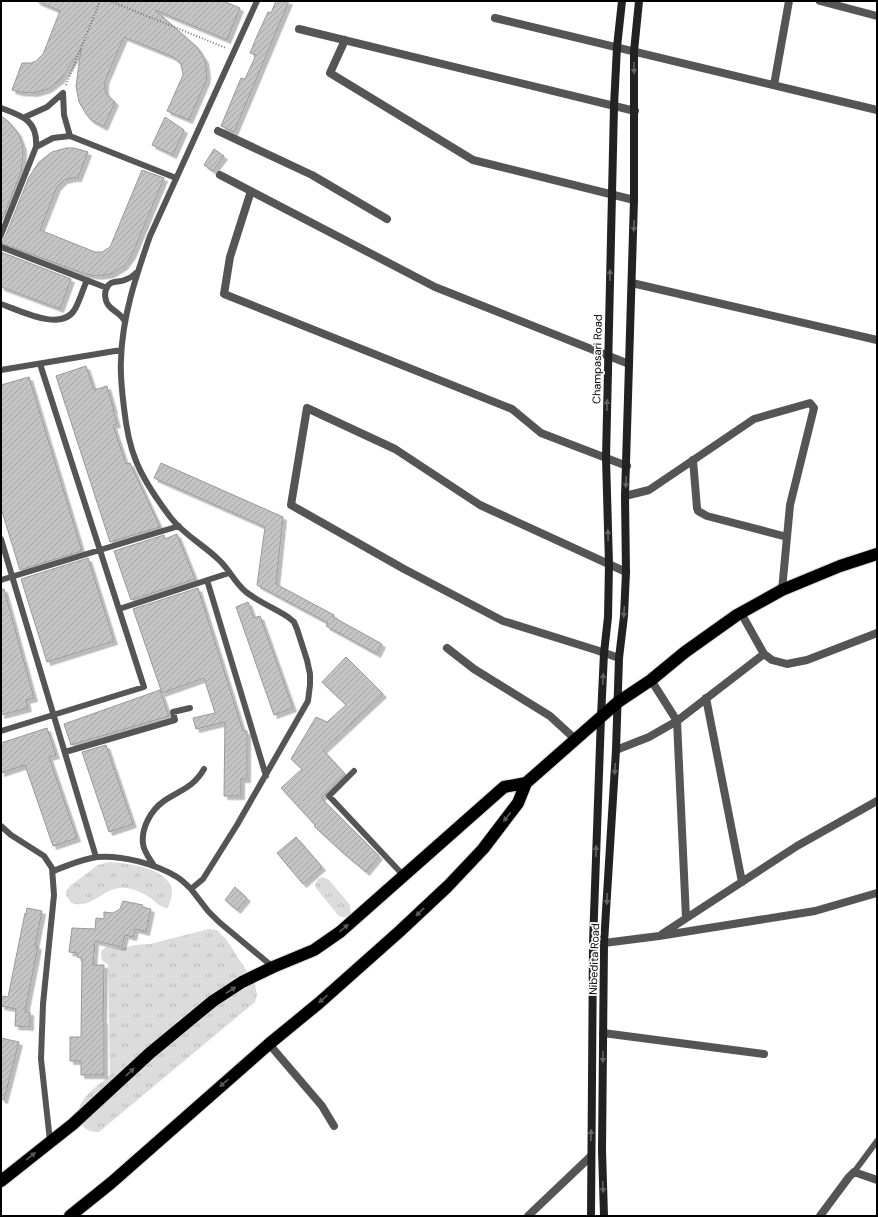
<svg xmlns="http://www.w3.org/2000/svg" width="878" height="1217" font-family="'DM Sans',sans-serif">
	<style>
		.grass { fill: url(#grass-tufts) }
		.building { fill: url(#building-hatch); stroke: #999; filter: url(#shadow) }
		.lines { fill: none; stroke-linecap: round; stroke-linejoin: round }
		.highway-casing { stroke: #dbdbdb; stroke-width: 14 }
		.path { stroke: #777; stroke-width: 2; stroke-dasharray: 1 2; stroke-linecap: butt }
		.lane { stroke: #555; stroke-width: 6 }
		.street { stroke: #555; stroke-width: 8 }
		.secondary { stroke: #222; stroke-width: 8 }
		.highway { stroke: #000; stroke-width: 12 }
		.oneway { fill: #646464 }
		.oneway2 { fill: #595959 }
		.labels { text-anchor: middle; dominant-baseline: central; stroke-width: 3.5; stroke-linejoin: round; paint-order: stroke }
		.street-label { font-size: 11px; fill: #000; stroke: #fff }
	</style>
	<defs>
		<pattern id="grass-tufts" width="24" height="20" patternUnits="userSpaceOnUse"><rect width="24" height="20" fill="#dcdcdc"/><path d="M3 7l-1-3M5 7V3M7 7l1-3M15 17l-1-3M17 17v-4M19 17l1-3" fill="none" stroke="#bbb"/></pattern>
		<pattern id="building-hatch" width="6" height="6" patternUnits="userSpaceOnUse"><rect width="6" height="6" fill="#c4c4c4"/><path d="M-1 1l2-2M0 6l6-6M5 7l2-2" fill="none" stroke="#a7a7a7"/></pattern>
		<filter id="shadow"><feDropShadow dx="3.5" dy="3.5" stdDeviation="0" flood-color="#0004"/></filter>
	</defs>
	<rect width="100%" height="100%" fill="#fff"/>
	<!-- grass -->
	<path class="grass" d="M 109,862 C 127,863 162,867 171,886 C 174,892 170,902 168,908 C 160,908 155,901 149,897 C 143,893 134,889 126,888 C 104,885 94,910 71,903 L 66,895 L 66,891 L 71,885 L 98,865 Z
		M 323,877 L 329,880 L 350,905 L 351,913 L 347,917 L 341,917 L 338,915 L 316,888 L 315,885 L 318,879 Z
		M 209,929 L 217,930 L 226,939 L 255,984 L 257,995 L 255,1002 L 99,1132 C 91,1132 84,1130 81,1123 C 70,1103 97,1087 110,1075 L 108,964 C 101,962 101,958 101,951 L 106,947 L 121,949 L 134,945 L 150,944 Z"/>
	<!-- building -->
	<path class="building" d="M 36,1 L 223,1 L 240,8 L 227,40 L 155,10 L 197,47 L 205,60 L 207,74 L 206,81 L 189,120 L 167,111 L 183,75 L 181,64 L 173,57 L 124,37 L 105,81 L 105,90 L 107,95 L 115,102 L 104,127 L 91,120 L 86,114 L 79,102 L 76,86 L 81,49 L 61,79 L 48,89 L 34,93 L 19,92 L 12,90 L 22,63 L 31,63 L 36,61 L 43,54 L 60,11 Z
		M 276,1 L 289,1 L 234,132 L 221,126 L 241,78 L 245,79 L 256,55 L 250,53 L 257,36 L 268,12 L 271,13 Z
		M 1,116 L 8,121 L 18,133 L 23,147 L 23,155 L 21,172 L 1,223 Z
		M 165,117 L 184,130 L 173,155 L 152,145 Z
		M 66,148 L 74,148 L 88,152 L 78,178 L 73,178 L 64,180 L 57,187 L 40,230 L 95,252 L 102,252 L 110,247 L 142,170 L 164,178 L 132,255 L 124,266 L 111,274 L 98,276 L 85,274 L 1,243 L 1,239 L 5,237 L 29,177 L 39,162 L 52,152 Z
		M 214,149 L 224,156 L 213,171 L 204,165 Z
		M 1,252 L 71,279 L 60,309 L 1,287 Z
		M 86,366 L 94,390 L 107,386 L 114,410 L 113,410 L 117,424 L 113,425 L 126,464 L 130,463 L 160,527 L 110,542 L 56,376 Z
		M 29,377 L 82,551 L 20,570 L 1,508 L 1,385 Z
		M 161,463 L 283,517 L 276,584 L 334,615 L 333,617 L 382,644 L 377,654 L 326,626 L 328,623 L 257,585 L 265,527 L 154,478 Z
		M 177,534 L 195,579 L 131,600 L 114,551 L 164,535 L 165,539 Z
		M 88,558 L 114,641 L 47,662 L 21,579 Z
		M 198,588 L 243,731 L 247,731 L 247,779 L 241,779 L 241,796 L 224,796 L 225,722 L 196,729 L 193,718 L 215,713 L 204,678 L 162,693 L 133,609 Z
		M 1,589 L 4,589 L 34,698 L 26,700 L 28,708 L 1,715 Z
		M 248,602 L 254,618 L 260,616 L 293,708 L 274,715 L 236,607 Z
		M 346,657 L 383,694 L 323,750 L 345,774 L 321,798 L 379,856 L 366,872 L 341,851 L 314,826 L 315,825 L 281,788 L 302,769 L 291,759 L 316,717 L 327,722 L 346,705 L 322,682 Z
		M 160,690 L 169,716 L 71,745 L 64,724 Z
		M 47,728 L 56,755 L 49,757 L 77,838 L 53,846 L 25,765 L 1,773 L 1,743 Z
		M 106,745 L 133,824 L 109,832 L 82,752 Z
		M 296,837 L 322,867 L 303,884 L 277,853 Z
		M 235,887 L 247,898 L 237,910 L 225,900 Z
		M 123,901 L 143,905 L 142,907 L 151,909 L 146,932 L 135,929 L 133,937 L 125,935 L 122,947 L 95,941 L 93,965 L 104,965 L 103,1021 L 104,1021 L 104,1075 L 81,1075 L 81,1061 L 70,1061 L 70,1037 L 81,1037 L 82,958 L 77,957 L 77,953 L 69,952 L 72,928 L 95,929 L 96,918 L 104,919 L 104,912 L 113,913 L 120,909 Z
		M 27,908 L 42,911 L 35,946 L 38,946 L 25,1012 L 30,1012 L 30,1027 L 15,1026 L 16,1009 L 1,1006 L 1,996 L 8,997 L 25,913 L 26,914 Z
		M 1,1038 L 19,1042 L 4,1100 L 1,1099 Z"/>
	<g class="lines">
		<!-- highway casing -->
		<g class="highway-casing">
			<path id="highway" d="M 1,1181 L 73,1124 L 150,1053 L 213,1001 L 242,982 L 273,967 L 314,950 L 340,932 L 504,787 L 526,783
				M 70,1216 L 111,1183 L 269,1044 L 319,1003 L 400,931 L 448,886 L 483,849 L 518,803 L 526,783 L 618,702 L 651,680 L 685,652 L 737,615 L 782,590 L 840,566 L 877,554"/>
		</g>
		<!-- path -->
		<path class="path" d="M 110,1 L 226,48
			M 66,85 L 100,1"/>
		<!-- lane -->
		<path class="lane" d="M 257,1 L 150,236 C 136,276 122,317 121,360 C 120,376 122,392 124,408 C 126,426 129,444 136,461 C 144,481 158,501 171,518 C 184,535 204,545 219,560 C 229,569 235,583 246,592 C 259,602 274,608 288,617 L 294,622 L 297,629 L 307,660 L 310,674 L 310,685 L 308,701 L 237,825 L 203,879 L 191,889 L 208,911 L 219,922 L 273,967
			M 63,93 L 64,115 L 70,136
			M 1,108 C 22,116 38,120 36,147 L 1,235
			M 25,117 L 47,107 L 63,93
			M 36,147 L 53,138 L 70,136 L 176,178
			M 1,247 L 107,288
			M 1,304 C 19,310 62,333 75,309 C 80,300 83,289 87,280
			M 125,322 C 122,314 114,312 109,306 C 104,300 103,288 111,283 C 116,281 122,282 127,279 C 131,278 134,275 137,272
			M 1,370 L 121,350
			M 1,539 L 96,857
			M 1,580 L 179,526
			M 207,580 L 266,776
			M 119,609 L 229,573
			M 1,731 L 144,687 L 40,364
			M 65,752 L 175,720 L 173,712 L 190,708
			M 354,771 L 329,796 L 404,876
			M 1,826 L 11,835 L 44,856 L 52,868 L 54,895 L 43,1004 L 41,1059 L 50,1141
			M 154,866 C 150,859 144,852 143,844 C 141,828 151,810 164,801 C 180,790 193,788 204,769
			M 53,871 C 67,866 81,859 97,857 C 122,855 156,864 177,877 C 182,880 187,885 191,889
			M 854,1172 L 877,1141"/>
		<!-- street -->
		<path class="street" d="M 820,1 L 877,16
			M 495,18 L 877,110
			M 299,29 L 635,111
			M 345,40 L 330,73 L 473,160 L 634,200
			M 774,85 L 789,1
			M 218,131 L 312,175 L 387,219
			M 220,175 L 435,287 L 629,364
			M 251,191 L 230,257 L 224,294 L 512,409 L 541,433 L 627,466
			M 632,283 L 877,340
			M 693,460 L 697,508 L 698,511 L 707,516 L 787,537
			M 625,496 L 649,490 L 655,486 L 754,419 L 810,403 L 814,408 L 790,505 L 782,590
			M 741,613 L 764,654 L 772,660 L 787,664 L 807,660 L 877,633
			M 447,648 L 474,669 L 550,716 L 575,739
			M 619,658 L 596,650 L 503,621 L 404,569 L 291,505 L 307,408 L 395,449 L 480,505 L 626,572
			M 651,680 L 677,721 L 686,918
			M 706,698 L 742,882
			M 616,750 L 649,737 L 677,721 L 764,654
			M 662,934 L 797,846 L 877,801
			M 593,943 L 604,943 L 659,936 L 815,911 L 877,893
			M 603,1033 L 764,1054
			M 269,1044 L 322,1106 L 334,1126
			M 528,1216 L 590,1157
			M 820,1216 L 849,1177 L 854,1172 L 877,1180"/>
		<!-- secondary -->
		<path class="secondary" d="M 591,1216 L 593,943 L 601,717 L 604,653 L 608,617 L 609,564 L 606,458 L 614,106 L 617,47 L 622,1
			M 604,1216 L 602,1150 L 604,943 L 616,750 L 619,658 L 624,616 L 626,572 L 625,496 L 634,200 L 634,51 L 639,1"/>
		<!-- highway -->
		<use href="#highway" class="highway"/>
	</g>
	<!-- one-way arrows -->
	<defs><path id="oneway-solid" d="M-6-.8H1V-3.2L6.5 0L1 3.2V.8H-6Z"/></defs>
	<g class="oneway">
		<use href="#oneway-solid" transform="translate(634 68) rotate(89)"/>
		<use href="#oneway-solid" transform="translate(634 226) rotate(92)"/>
		<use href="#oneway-solid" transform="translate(610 275) rotate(-89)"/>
		<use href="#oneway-solid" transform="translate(607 405) rotate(-89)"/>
		<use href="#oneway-solid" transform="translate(626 482) rotate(93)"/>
		<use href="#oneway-solid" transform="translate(608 535) rotate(-91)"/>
		<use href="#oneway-solid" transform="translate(624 612) rotate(94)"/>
		<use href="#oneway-solid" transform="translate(603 679) rotate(-87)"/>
		<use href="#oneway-solid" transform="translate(615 769) rotate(94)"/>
		<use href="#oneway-solid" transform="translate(596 851) rotate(-88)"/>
		<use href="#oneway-solid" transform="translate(607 899) rotate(93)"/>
		<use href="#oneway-solid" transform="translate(603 1057) rotate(91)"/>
		<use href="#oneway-solid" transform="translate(591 1135) rotate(-89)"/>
		<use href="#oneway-solid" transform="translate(603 1187) rotate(88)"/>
	</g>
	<g class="oneway2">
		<use href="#oneway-solid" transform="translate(507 817) rotate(127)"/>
		<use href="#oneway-solid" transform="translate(420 912) rotate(136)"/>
		<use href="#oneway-solid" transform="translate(344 928) rotate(-40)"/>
		<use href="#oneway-solid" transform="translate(231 990) rotate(-33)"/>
		<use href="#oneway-solid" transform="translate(323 999) rotate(139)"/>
		<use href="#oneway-solid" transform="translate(130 1072) rotate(-43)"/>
		<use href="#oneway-solid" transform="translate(224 1083) rotate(139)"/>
		<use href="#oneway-solid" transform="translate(31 1156) rotate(-39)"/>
	</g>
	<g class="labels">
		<!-- street labels -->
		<g class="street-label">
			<text transform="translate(597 359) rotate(-89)">Champasari Road</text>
			<text transform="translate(594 959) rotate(-88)">Nibedita Road</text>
		</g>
	</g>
	<!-- border -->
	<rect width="878" height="1217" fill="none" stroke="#000000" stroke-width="4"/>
</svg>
